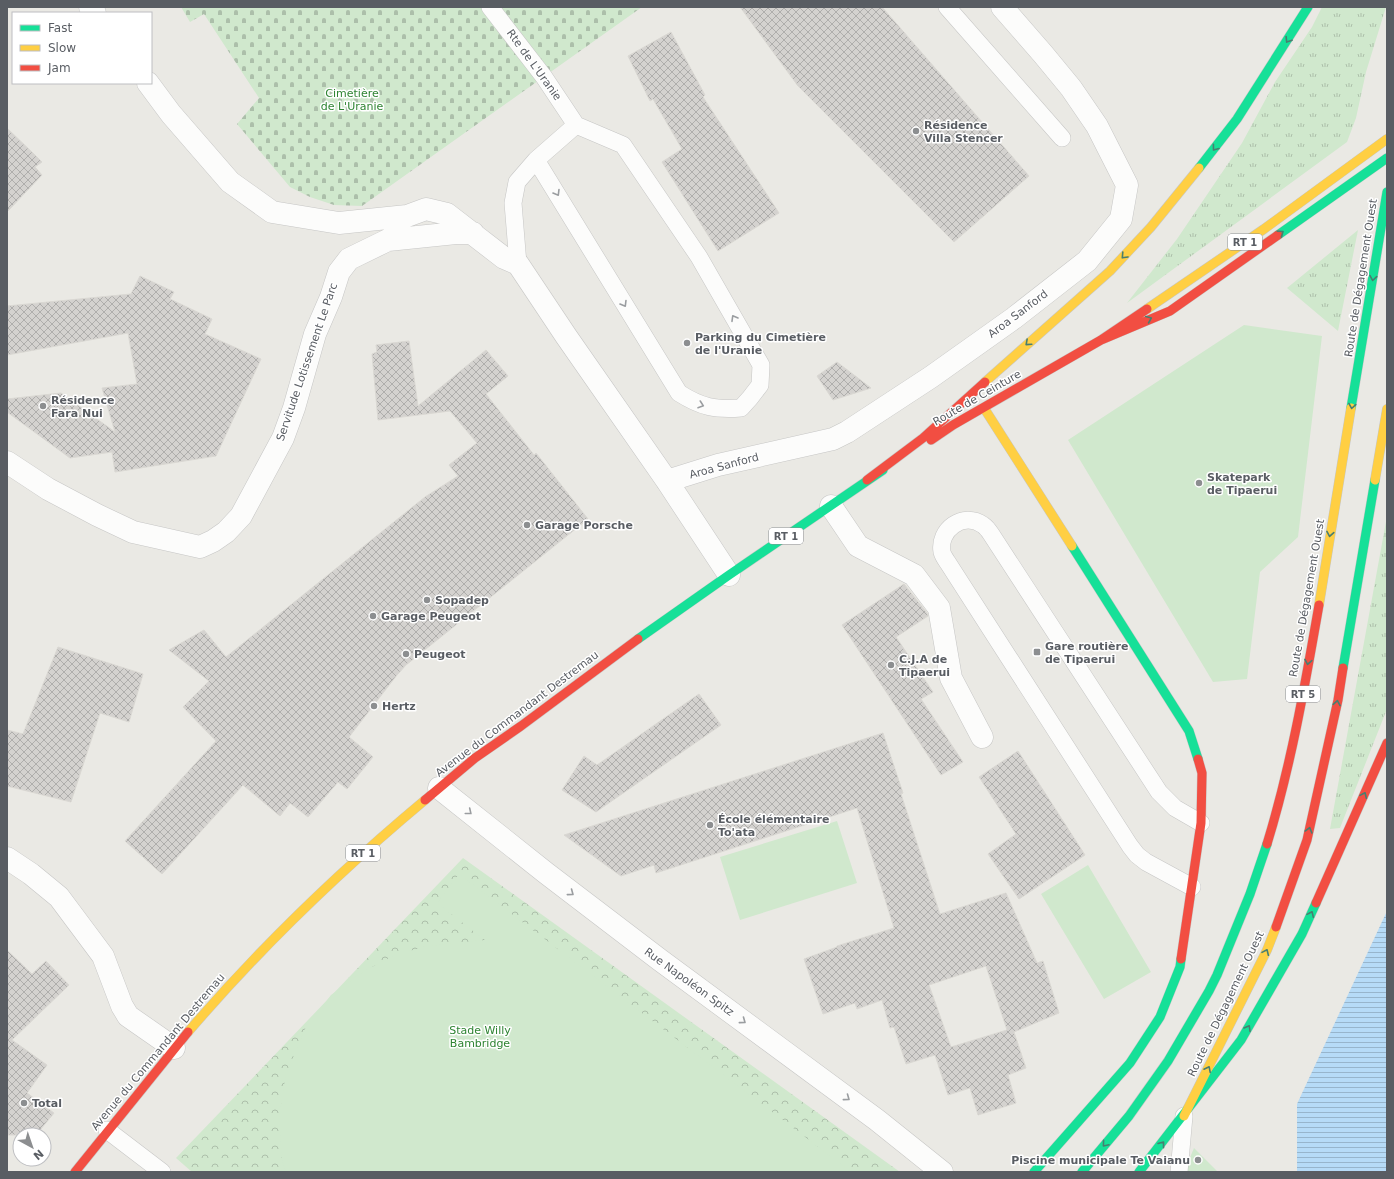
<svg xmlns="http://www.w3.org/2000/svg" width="1394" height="1179" font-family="'DejaVu Sans',sans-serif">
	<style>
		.grass { fill: url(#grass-tufts) }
		.forest { fill: url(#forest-crowns) }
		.cemetery { fill: url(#cemetery-stones) }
		.pitch { fill: #d0e8cd }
		.water { fill: url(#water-rules) }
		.building { fill: url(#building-cross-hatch); stroke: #dad8d3; fill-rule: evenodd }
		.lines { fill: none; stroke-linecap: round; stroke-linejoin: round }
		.lane-casing { stroke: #c6c6c5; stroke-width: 18 }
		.street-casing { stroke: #c6c6c5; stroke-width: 23 }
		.fast-casing { stroke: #c6c7c6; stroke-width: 10 }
		.slow-casing { stroke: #c6c7c6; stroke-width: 10 }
		.jam-casing { stroke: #c6c7c6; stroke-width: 10 }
		.lane { stroke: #fcfcfb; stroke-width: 17 }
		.street { stroke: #fcfcfb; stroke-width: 22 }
		.fast { stroke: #16e098; stroke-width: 9 }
		.slow { stroke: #ffcf43; stroke-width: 9 }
		.jam { stroke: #f24e42; stroke-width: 9 }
		.oneway { stroke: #487e70 }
		.oneway2 { stroke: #9a9da0 }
		.poi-dot { fill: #8c8e90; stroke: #fff; stroke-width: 1.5 }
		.labels { text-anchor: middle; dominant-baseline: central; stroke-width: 3; stroke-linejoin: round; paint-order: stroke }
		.shield { fill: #fff; stroke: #8b8e92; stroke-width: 1 }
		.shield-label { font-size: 10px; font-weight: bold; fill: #595d63 }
		.street-label { font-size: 11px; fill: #595d63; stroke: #fff }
		.park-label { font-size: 11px; fill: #2f8433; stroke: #fff }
		.poi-label { font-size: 11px; font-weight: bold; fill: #595d63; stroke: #fff; text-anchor: start }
	</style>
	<defs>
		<pattern id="grass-tufts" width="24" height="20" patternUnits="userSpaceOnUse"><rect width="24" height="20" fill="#d0e8cd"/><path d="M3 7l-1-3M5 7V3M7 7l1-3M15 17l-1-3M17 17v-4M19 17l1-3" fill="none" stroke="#acbfaa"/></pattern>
		<pattern id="forest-crowns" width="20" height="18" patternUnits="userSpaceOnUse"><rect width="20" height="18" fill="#d0e8cd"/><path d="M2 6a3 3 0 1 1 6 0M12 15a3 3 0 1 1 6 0" fill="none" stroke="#acbfaa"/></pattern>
		<pattern id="cemetery-stones" width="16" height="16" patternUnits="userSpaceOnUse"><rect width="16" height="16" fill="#d0e8cd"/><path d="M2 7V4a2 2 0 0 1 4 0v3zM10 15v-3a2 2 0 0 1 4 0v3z" fill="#acbfaa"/></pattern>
		<pattern id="water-rules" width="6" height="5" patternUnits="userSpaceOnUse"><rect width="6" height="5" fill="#b6dbf7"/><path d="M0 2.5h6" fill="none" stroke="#97b5cc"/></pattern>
		<pattern id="building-cross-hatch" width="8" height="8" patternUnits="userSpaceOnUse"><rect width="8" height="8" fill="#d4d2cf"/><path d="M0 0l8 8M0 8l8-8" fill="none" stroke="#afaeac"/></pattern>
	</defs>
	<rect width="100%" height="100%" fill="#eae9e4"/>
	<!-- grass -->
	<path class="grass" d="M 1322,7 L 1386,7 L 1366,72 L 1356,118 L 1347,142 L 1127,303 L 1177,239 L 1242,143 L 1275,82 L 1312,27 Z
		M 1358,230 L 1338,331 L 1287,288 Z
		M 1387,516 L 1387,709 L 1340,828 L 1330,829 Z"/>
	<!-- forest -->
	<path class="forest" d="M 463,858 L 900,1172 L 192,1172 L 176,1158 Z"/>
	<!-- cemetery -->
	<path class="cemetery" d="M 181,7 L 642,7 L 362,206 L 334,205 L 310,197 L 290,187 L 237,124 L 259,98 L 204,14 L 190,22 Z"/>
	<!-- pitch -->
	<path class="pitch" d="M 1244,325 L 1322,336 L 1298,537 L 1260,572 L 1247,679 L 1213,682 L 1068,440 Z
		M 837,821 L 857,883 L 740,920 L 720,857 Z
		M 1088,865 L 1151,972 L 1104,999 L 1041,894 Z
		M 459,874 L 851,1172 L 286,1172 L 282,1160 L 279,1117 L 286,1074 L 305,1029 L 331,995 L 364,971 L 395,955 L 427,946 L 485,940 L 437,903 Z
		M 1194,1148 L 1218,1172 L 1184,1172 Z"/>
	<!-- water -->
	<path class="water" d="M 1387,911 L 1387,1172 L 1297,1172 L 1297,1104 Z"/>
	<!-- building -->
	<path class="building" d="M 740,7 L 882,7 L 1029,176 L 954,242 L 798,86 Z
		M 671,32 L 705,95 L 703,97 L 779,213 L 718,251 L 662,162 L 682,149 L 653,99 L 650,101 L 628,56 Z
		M 7,128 L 42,162 L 35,167 L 42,175 L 7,212 Z
		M 140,276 L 174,292 L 170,299 L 212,319 L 205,334 L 261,359 L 216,456 L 115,472 L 112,452 L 70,458 L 7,412 L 7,399 L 61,393 L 115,432 L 102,388 L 137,384 L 128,333 L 7,355 L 7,306 L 131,294 Z
		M 409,341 L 418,406 L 486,350 L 508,376 L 486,394 L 534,455 L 536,453 L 588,519 L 406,665 L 397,675 L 349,737 L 373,757 L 347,789 L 338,782 L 308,817 L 290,803 L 280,816 L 243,785 L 162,874 L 125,841 L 216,741 L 183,707 L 209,681 L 169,650 L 204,630 L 226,657 L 425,497 L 458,476 L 449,465 L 477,443 L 450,411 L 378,420 L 372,354 L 377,352 L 376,345 Z
		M 837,362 L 871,388 L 833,400 L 817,376 Z
		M 904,584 L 927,613 L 928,616 L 896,637 L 933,692 L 921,699 L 963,762 L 941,775 L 842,625 Z
		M 58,647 L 143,674 L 129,722 L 100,713 L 71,802 L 7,786 L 7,730 L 23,734 Z
		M 699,694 L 721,725 L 596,812 L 562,790 L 584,756 L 597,765 Z
		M 883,733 L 903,793 L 901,794 L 940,914 L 1006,893 L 1037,963 L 1043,961 L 1059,1013 L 1014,1032 L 1026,1068 L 1008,1075 L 1016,1103 L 978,1115 L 970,1088 L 948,1095 L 935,1055 L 906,1064 L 894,1027 L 890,1028 L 882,1000 L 857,1009 L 855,1003 L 823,1014 L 804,959 L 837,947 L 837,946 L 894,928 L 857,808 L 656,873 L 654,865 L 621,876 L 564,835 ZM 986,966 L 1007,1030 L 951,1047 L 929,985 Z
		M 1018,751 L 1085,855 L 1019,899 L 988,854 L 1016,834 L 979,777 Z
		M 7,950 L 32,974 L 46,961 L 69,985 L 12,1040 L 47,1065 L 27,1093 L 54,1113 L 36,1135 L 7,1135 Z"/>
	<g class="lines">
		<!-- lane casing -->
		<g class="lane-casing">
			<path id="lane" d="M 490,7 L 544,77 L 576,125
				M 947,7 L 1062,138
				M 536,160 L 679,393 C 701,407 715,410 741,408 L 750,398 L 760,385 L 761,365 L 699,257 L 623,145 L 576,125
				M 518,264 L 513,203 L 517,182 L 536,160 L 576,125
				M 1192,887 L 1146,862 L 1137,855 L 1130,846 L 948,563 C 946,560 943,556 942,552 C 938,530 963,511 983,525 C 986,527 989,531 991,534 L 1159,792 L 1175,808 L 1201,823
				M 107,1130 L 162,1172
				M 1179,1172 L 1184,1116"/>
		</g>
		<!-- street casing -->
		<g class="street-casing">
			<path id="street" d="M 90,7 L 95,13
				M 148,83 L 171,114 L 230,182 L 272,212 L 339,223 L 407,216 L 426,209 L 447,214 L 504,258 L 518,264 L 566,336 L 667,481 L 729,575
				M 7,462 L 48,489 L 97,515 L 133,532 L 200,547 L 213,541 L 226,532 L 241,516 L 283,438 L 294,408 L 315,334 L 331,297 L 339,272 L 349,259 L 388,240 L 456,233 L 473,233
				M 667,481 L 718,465 L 833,439 L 847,432 L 931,377 L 1014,318 L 1087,261 L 1121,219 L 1127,185 L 1097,126 L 1071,88 L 1043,54 L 1002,7
				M 831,506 L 858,546 L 914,575 L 939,608 L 951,678 L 982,737
				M 439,788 L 546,873 L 660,960 L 877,1120 L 942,1172
				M 7,858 L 31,874 L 59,897 L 103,956 L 122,1006 L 128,1016 L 174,1048"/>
		</g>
		<!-- fast casing -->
		<g class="fast-casing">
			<path id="fast" d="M 1199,168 L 1237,119 L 1308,7
				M 1278,235 L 1387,158
				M 1351,408 L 1387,192
				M 1072,546 L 1189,731 L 1198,759
				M 638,639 L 729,575 L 883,470
				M 1343,668 L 1375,480
				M 1129,1116 L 1168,1061 L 1209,991 L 1217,975 L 1250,894 L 1267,844
				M 1034,1172 L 1130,1063 L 1160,1017 L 1180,967 L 1181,959
				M 1082,1172 L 1129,1116
				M 1139,1172 L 1241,1040 L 1302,934 L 1316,903"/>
		</g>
		<!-- slow casing -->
		<g class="slow-casing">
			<path id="slow" d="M 1147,309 L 1264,229 L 1387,139
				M 985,382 L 1110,271 L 1151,227 L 1199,168
				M 984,408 L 1072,546
				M 1375,480 L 1387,409
				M 1319,605 L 1351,408
				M 188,1032 C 260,948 340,871 425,800
				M 1184,1116 L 1267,950 L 1276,927"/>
		</g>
		<!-- jam casing -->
		<g class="jam-casing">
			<path id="jam" d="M 1101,340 L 1170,311 L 1278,235
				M 931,440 L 953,425 L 1101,340 L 1147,309
				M 867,480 L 923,438 L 985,382
				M 425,800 L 475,758 L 521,726 L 638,639
				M 1267,844 C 1291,766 1305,685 1319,605
				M 1316,903 L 1387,743
				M 1276,927 L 1307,840 L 1338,700 L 1343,668
				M 1181,959 L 1201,823 L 1202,773 L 1198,759
				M 75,1172 L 188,1032"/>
		</g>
		<!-- lane -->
		<use href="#lane" class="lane"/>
		<!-- street -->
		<use href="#street" class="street"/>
		<!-- fast -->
		<use href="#fast" class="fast"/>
		<!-- slow -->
		<use href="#slow" class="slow"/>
		<!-- jam -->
		<use href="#jam" class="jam"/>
	</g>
	<!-- one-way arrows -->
	<defs><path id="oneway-chevron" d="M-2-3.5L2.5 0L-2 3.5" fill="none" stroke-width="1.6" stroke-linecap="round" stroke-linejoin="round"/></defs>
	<g class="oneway">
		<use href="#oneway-chevron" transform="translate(1288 40) rotate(122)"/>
		<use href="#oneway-chevron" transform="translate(1215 148) rotate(127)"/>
		<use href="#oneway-chevron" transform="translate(1281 233) rotate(-35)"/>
		<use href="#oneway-chevron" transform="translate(1124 256) rotate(133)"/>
		<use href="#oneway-chevron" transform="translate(1373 278) rotate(99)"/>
		<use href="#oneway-chevron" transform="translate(1149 319) rotate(-23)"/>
		<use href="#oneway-chevron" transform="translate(1028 343) rotate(138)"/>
		<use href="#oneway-chevron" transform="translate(1352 406) rotate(99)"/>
		<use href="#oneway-chevron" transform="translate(1330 534) rotate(100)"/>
		<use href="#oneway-chevron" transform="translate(1308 662) rotate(100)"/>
		<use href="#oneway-chevron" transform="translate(1337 703) rotate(-80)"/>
		<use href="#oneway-chevron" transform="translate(1364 795) rotate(-66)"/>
		<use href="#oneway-chevron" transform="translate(1309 830) rotate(-75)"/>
		<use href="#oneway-chevron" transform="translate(1311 914) rotate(-66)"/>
		<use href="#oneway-chevron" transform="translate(1266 952) rotate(-66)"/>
		<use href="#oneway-chevron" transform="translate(1248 1028) rotate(-60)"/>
		<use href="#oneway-chevron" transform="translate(1208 1069) rotate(-63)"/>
		<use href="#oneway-chevron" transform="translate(1105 1144) rotate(130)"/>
		<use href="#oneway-chevron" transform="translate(1162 1144) rotate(-52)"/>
	</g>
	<g class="oneway2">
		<use href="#oneway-chevron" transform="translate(557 193) rotate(59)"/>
		<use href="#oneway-chevron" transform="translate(624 304) rotate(59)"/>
		<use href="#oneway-chevron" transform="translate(734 318) rotate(-120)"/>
		<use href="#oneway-chevron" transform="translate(701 405) rotate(19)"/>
		<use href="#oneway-chevron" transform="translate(469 812) rotate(39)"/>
		<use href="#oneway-chevron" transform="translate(571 893) rotate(37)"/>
		<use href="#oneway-chevron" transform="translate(743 1021) rotate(36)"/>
		<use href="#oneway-chevron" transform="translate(847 1098) rotate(36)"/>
	</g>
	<!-- markers -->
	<g class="poi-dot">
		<circle cx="916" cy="131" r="4"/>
		<circle cx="687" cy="343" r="4"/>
		<circle cx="43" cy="406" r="4"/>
		<circle cx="1199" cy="483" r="4"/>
		<circle cx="527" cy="525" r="4"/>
		<circle cx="427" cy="600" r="4"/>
		<circle cx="373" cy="616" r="4"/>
		<rect x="1033" y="648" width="8" height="8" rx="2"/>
		<circle cx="406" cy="654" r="4"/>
		<circle cx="891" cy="665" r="4"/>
		<circle cx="374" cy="706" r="4"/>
		<circle cx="710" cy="825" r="4"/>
		<circle cx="24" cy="1103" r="4"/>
		<circle cx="1198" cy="1160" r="4"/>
	</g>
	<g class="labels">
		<!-- shield labels -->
		<g class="shield">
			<rect x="1228" y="234" width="34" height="16" rx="3"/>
			<rect x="769" y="528" width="34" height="16" rx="3"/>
			<rect x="1286" y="686" width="34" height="16" rx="3"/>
			<rect x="346" y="845" width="34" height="16" rx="3"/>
		</g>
		<g class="shield-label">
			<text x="1245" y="242">RT 1</text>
			<text x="786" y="536">RT 1</text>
			<text x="1303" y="694">RT 5</text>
			<text x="363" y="853">RT 1</text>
		</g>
		<!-- street labels -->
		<g class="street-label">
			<text transform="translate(534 65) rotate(54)">Rte de L'Uranie</text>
			<text transform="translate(1361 278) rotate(-81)">Route de Dégagement Ouest</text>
			<text transform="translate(1018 314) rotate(-37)">Aroa Sanford</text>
			<text transform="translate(307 362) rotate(-71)">Servitude Lotissement Le Parc</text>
			<text transform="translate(977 398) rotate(-30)">Route de Ceinture</text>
			<text transform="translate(724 466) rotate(-15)">Aroa Sanford</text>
			<text transform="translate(1307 598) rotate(-80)">Route de Dégagement Ouest</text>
			<text transform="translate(517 714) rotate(-37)">Avenue du Commandant Destremau</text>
			<text transform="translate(689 982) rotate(36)">Rue Napoléon Spitz</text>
			<text transform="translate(1226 1004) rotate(-64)">Route de Dégagement Ouest</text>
			<text transform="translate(158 1052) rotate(-50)">Avenue du Commandant Destremau</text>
		</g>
		<!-- park labels -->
		<g class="park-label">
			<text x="352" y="93">Cimetière<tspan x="352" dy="13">de L'Uranie</tspan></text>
			<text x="480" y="1030">Stade Willy<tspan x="480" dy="13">Bambridge</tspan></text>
		</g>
		<!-- poi labels -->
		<g class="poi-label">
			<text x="924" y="125">Résidence<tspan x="924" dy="13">Villa Stencer</tspan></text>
			<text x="695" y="337">Parking du Cimetière<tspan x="695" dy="13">de l'Uranie</tspan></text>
			<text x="51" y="400">Résidence<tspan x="51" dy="13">Fara Nui</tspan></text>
			<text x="1207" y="477">Skatepark<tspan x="1207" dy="13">de Tipaerui</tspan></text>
			<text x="535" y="525">Garage Porsche</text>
			<text x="435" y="600">Sopadep</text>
			<text x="381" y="616">Garage Peugeot</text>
			<text x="1045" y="646">Gare routière<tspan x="1045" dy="13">de Tipaerui</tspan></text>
			<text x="414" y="654">Peugeot</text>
			<text x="899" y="659">C.J.A de<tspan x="899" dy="13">Tipaerui</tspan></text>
			<text x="382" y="706">Hertz</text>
			<text x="718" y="819">École élémentaire<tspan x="718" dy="13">To'ata</tspan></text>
			<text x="32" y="1103">Total</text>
			<text x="1190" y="1160" text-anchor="end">Piscine municipale Te Vaianu</text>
		</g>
	</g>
	<!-- border -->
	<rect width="1394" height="1179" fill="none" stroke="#595d63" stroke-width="16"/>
	<!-- legend -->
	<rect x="12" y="12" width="140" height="72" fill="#ffffff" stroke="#bdbec1"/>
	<rect x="20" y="25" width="20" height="6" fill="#16e098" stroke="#bdbec1"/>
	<text x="48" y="32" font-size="12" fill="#595d63">Fast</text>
	<rect x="20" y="45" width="20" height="6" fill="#ffcf43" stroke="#bdbec1"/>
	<text x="48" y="52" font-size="12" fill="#595d63">Slow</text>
	<rect x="20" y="65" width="20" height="6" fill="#f24e42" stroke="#bdbec1"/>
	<text x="48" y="72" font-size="12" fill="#595d63">Jam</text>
	<!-- north arrow -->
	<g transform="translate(32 1147) rotate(140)"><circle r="19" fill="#ffffff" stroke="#bdbec1"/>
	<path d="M0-3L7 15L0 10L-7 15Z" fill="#8c8e90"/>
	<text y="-6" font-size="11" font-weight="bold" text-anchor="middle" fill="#595d63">N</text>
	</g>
</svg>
